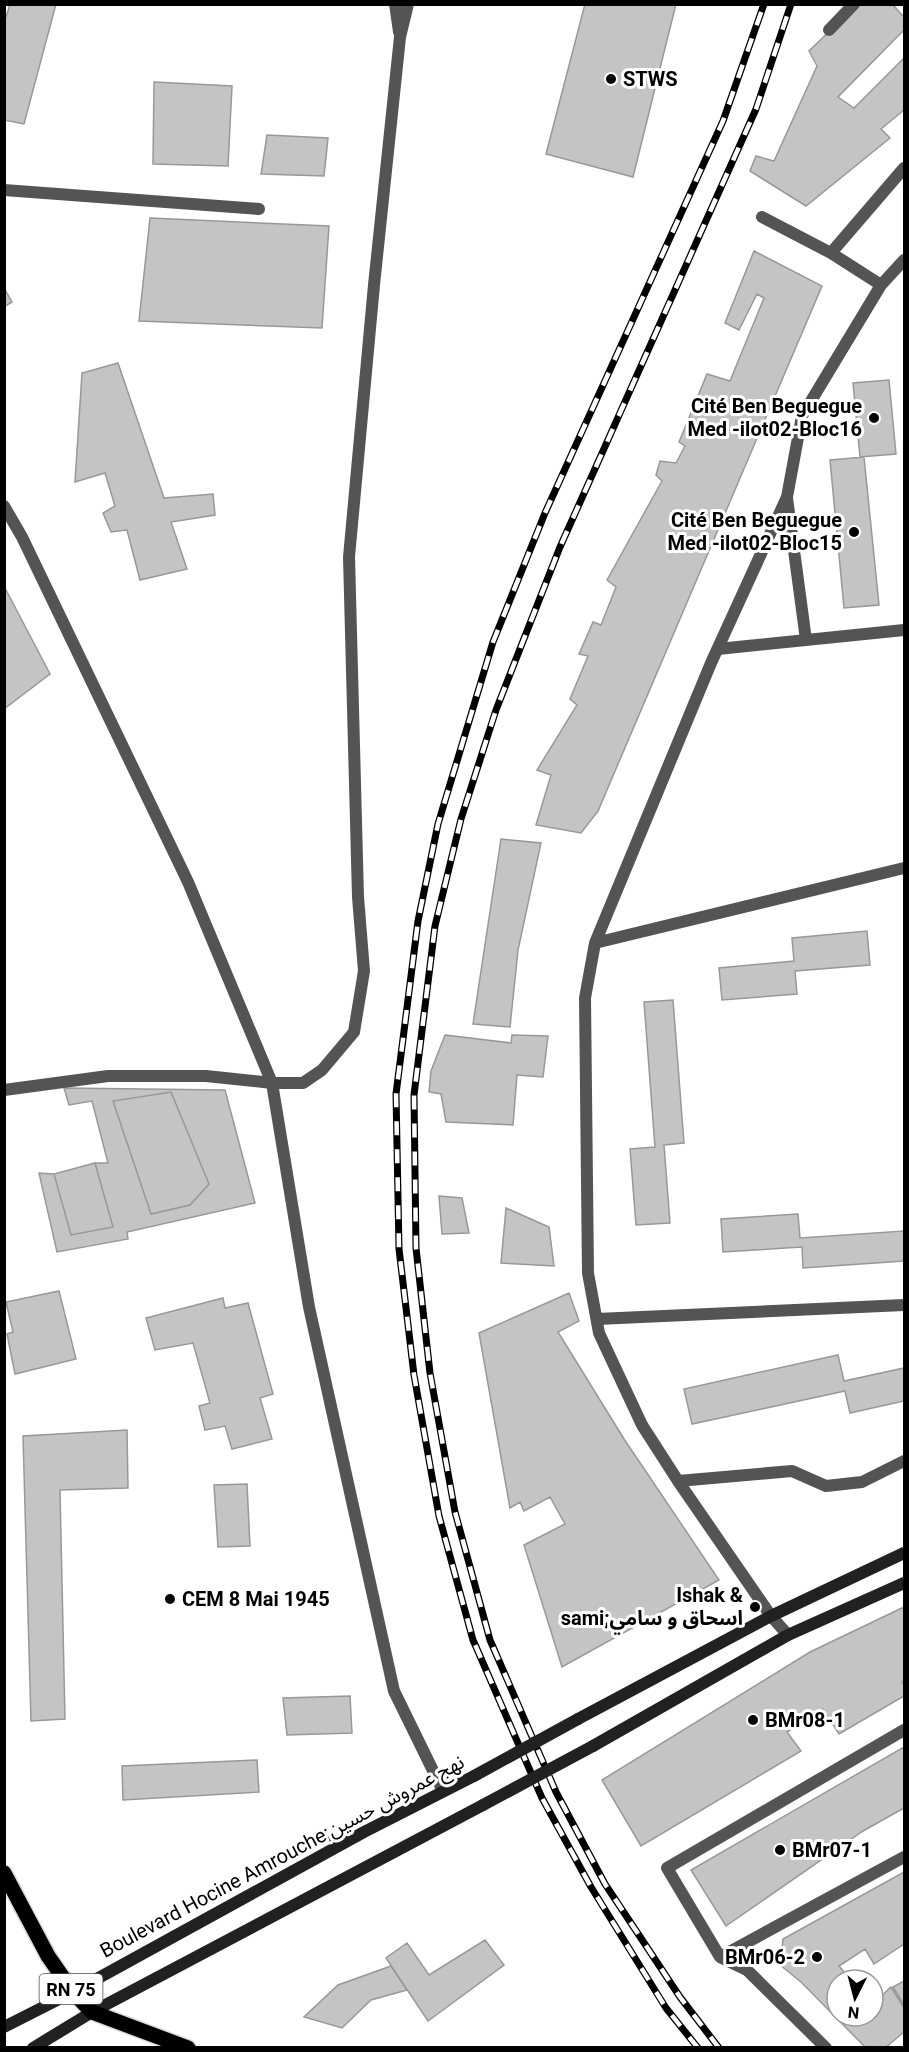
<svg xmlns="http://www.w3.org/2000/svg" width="909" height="2052" font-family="Roboto,'Noto Sans Arabic',sans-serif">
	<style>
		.building { fill: #c4c4c4; stroke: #989898; stroke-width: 1.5 }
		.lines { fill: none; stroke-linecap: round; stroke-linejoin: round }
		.primary-casing { stroke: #dbdbdb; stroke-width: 18 }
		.minor { stroke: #545454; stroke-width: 12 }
		.secondary { stroke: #212121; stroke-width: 12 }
		.primary { stroke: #000; stroke-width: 15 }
		.rail-casing { stroke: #000; stroke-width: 7 }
		.rail { stroke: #fff; stroke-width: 4.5; stroke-dasharray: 14; stroke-linecap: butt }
		.secondary-bridge { stroke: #212121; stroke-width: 12 }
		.poi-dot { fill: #000; stroke: #fff; stroke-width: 2 }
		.labels { text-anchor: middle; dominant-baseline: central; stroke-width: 6; stroke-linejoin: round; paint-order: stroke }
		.shield { fill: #fff; stroke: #4c4c4c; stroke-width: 1.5 }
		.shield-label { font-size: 18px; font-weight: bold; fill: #000 }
		.poi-label { font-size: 20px; font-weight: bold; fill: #000; stroke: #fff; text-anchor: start }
		.street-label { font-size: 20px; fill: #000; stroke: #fff }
	</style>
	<rect width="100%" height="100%" fill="#fff"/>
	<!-- building -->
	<path class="building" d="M 10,4 L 56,4 L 24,124 L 4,120 L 4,24 Z
		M 585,4 L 676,4 L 633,177 L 546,154 Z
		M 858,4 L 892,4 L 904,17 L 904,30 L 838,97 L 854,108 L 904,58 L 904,110 L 881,129 L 890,138 L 806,206 L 750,171 L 756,156 L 774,161 L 817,66 L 809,51 Z
		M 154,82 L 232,86 L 228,166 L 153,164 Z
		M 267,135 L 328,138 L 324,176 L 261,174 Z
		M 150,218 L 329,226 L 322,328 L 139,321 Z
		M 754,251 L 822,286 L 598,811 L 581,833 L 536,825 L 551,775 L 537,770 L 577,705 L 570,699 L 588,656 L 579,654 L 593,622 L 601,625 L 616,587 L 607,580 L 662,481 L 656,475 L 660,461 L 676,463 L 685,446 L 679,442 L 707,374 L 730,381 L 764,298 L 757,294 L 739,330 L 725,323 Z
		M 4,288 L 12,302 L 4,307 Z
		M 118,363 L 164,498 L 213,494 L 215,515 L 171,522 L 187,569 L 140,580 L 127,530 L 111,532 L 103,513 L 115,506 L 105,473 L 75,482 L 82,373 Z
		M 889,380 L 896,454 L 860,457 L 853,383 Z
		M 864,457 L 879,605 L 844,608 L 830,460 Z
		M 4,586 L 50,674 L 4,709 Z
		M 501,839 L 541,843 L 518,950 L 510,1027 L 473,1024 Z
		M 867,931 L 870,965 L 795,971 L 797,994 L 722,1000 L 719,968 L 794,961 L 792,938 Z
		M 673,1000 L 684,1143 L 664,1145 L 670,1223 L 636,1225 L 630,1149 L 655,1147 L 644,1002 Z
		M 445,1035 L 511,1043 L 512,1035 L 548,1036 L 543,1077 L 517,1075 L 513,1125 L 446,1122 L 441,1094 L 429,1092 L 431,1071 Z
		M 64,1088 L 225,1090 L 255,1203 L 127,1232 L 128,1239 L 57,1252 L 39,1173 L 54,1174 L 95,1163 L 108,1163 L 92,1101 L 69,1105 Z
		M 171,1092 L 209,1184 L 190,1205 L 151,1214 L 113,1101 Z
		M 95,1163 L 113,1227 L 71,1235 L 54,1174 Z
		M 439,1196 L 462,1198 L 469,1233 L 442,1234 Z
		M 506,1208 L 549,1227 L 554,1266 L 501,1263 Z
		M 798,1214 L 800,1238 L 904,1231 L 904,1261 L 803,1268 L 802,1247 L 723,1252 L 721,1219 Z
		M 59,1291 L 76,1359 L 15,1374 L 7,1334 L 13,1332 L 6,1302 Z
		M 569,1293 L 579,1321 L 558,1332 L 624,1439 L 719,1580 L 562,1667 L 524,1545 L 565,1524 L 550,1497 L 524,1511 L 520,1502 L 510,1508 L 479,1333 Z
		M 223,1298 L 225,1308 L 248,1303 L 273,1394 L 260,1398 L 272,1439 L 232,1449 L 225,1426 L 205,1430 L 199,1406 L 210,1403 L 193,1343 L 155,1350 L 146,1318 Z
		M 838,1355 L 844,1381 L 904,1368 L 904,1401 L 850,1413 L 845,1391 L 692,1424 L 684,1389 Z
		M 127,1430 L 128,1488 L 60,1490 L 65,1719 L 31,1721 L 23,1436 Z
		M 247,1484 L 250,1546 L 218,1547 L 214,1485 Z
		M 904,1607 L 904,1681 L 902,1682 L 904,1686 L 904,1696 L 839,1734 L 823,1709 L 787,1732 L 801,1751 L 641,1846 L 602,1780 L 810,1652 Z
		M 350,1696 L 352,1733 L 287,1735 L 283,1698 Z
		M 904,1747 L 904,1808 L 863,1831 L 726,1926 L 691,1870 Z
		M 257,1760 L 259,1792 L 123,1800 L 122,1766 Z
		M 904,1872 L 904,1944 L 874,1964 L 865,1949 L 839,1966 L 851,1980 L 837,1980 L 837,2016 L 873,2016 L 873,2004 L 891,1987 L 904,2008 L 904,2032 L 885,2048 L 866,2048 L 801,1982 L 780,1965 L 783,1939 Z
		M 485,1940 L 504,1965 L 428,2021 L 386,1958 L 407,1943 L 429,1975 Z
		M 391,1966 L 407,1990 L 371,2000 L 342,2028 L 304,2017 L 338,1985 Z
		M 904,1981 L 904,2005 L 893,1987 Z"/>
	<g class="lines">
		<!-- primary casing -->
		<g class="primary-casing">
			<path id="primary" d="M 4,1873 L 48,1956 L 73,1992 L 92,2012 L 188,2048"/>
		</g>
		<!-- minor -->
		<path class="minor" d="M 395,4 L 399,32
			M 829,30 L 854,4
			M 4,190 L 259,209
			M 762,217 L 831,253 L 881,285
			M 831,253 L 904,168
			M 787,498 L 806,640
			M 4,506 L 22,537 L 188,882 L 272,1083 L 309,1307 L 394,1691 L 443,1791
			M 718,649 L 904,630
			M 595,943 L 904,868
			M 4,1090 L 108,1076 L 206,1076 L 272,1083 L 303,1083 L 322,1070 L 354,1032 L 364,971 L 358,897 L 349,557 L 374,285 L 400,37 L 408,4
			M 597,1319 L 904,1305
			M 678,1481 L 792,1471 L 826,1486 L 862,1482 L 904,1461
			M 788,1635 L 771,1616 L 678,1481 L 642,1425 L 599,1333 L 588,1273 L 585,998 L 595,943 L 711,663 L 787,497 L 802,416 L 881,285 L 904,260
			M 720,1957 L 904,1857
			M 826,2048 L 747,1970 L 720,1957 L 667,1868 L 904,1730"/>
		<!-- secondary -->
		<path class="secondary" d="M 578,1719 L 771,1616 L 904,1553
			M 593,1746 L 788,1635 L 904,1583
			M 4,2027 L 73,1992 L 364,1832 L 474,1776
			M 33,2048 L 92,2012 L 483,1805"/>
		<!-- primary -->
		<use href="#primary" class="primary"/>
		<!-- rail casing -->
		<g class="rail-casing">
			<path id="rail" d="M 698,2048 L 666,2008 L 591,1887 L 542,1798 L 473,1640 L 439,1516 L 414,1375 L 399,1249 L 396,1094 L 418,921 L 438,824 L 493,642 L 545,513 L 723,121 L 764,4
				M 719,2048 L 680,1997 L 605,1884 L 556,1792 L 490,1640 L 455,1512 L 430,1373 L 416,1248 L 414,1095 L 435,926 L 461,819 L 496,710 L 560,547 L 756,109 L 791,4"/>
		</g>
		<!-- rail -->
		<use href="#rail" class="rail"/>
		<!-- secondary-bridge -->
		<path class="secondary-bridge" d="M 474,1776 L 578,1719
			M 483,1805 L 593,1746"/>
	</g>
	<!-- markers -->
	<g class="poi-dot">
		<circle cx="611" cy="79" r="6"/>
		<circle cx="874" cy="418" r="6"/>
		<circle cx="854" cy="532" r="6"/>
		<circle cx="170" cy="1599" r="6"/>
		<circle cx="755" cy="1607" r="6"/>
		<circle cx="753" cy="1720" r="6"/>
		<circle cx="780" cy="1850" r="6"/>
		<circle cx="817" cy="1957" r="6"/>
	</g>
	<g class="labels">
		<!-- shield labels -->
		<rect class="shield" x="39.5" y="1974" width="63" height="30" rx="4.5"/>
		<g class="shield-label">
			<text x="71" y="1989">RN 75</text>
		</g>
		<!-- poi labels -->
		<g class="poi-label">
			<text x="623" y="79">STWS</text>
			<text x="862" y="406" text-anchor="end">Cité Ben Beguegue<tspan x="862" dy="23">Med -ilot02-Bloc16</tspan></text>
			<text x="842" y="520" text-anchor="end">Cité Ben Beguegue<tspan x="842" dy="23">Med -ilot02-Bloc15</tspan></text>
			<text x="743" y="1595" text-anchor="end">Ishak &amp;<tspan x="743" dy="23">sami;اسحاق و سامي</tspan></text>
			<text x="182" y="1599">CEM 8 Mai 1945</text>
			<text x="765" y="1720">BMr08-1</text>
			<text x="792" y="1850">BMr07-1</text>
			<text x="805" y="1957" text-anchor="end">BMr06-2</text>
		</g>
		<!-- street labels -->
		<g class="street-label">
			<text transform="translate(282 1856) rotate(-28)">Boulevard Hocine Amrouche;نهج عمروش حسين</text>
		</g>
	</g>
	<!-- border -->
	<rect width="909" height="2052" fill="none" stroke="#000000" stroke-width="12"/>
	<!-- north arrow -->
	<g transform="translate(855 1998) rotate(186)"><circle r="28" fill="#ffffff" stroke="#999999" stroke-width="1.5"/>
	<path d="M0-4.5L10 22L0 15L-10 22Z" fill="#000000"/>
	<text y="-9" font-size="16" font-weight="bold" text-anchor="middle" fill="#000000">N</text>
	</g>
</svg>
